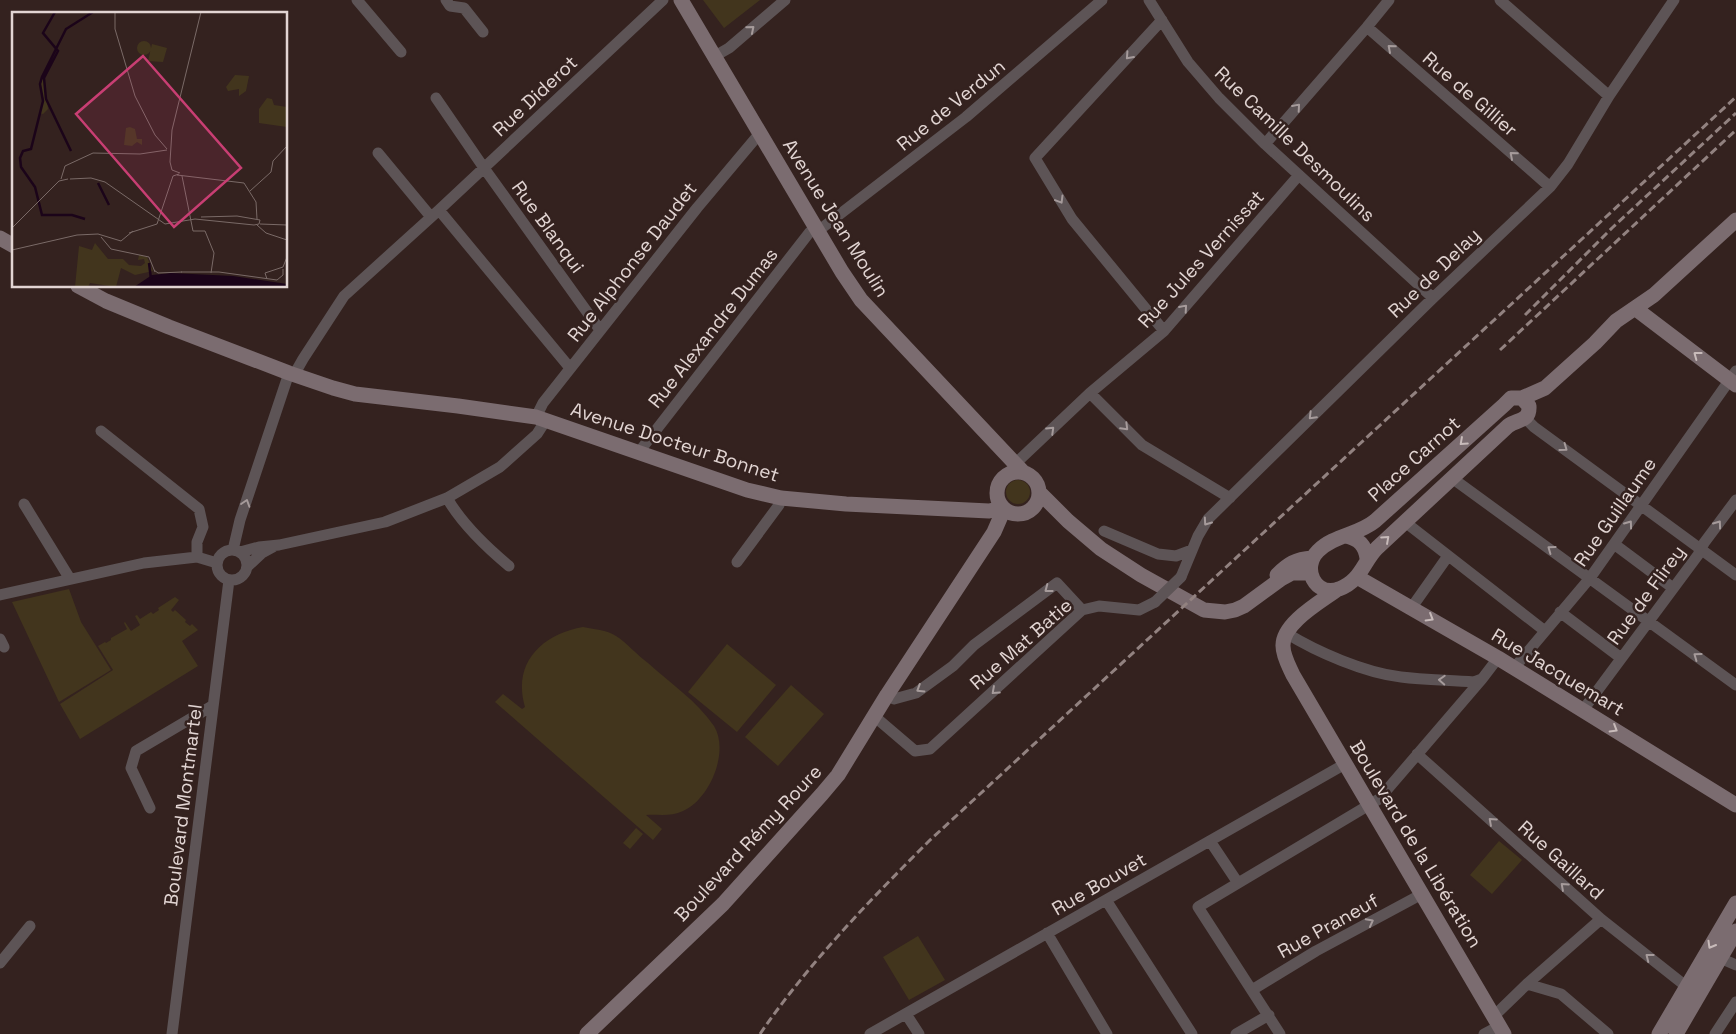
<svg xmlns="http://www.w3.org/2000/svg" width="1736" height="1034" font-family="'Space Grotesk',sans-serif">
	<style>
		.green { fill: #42351d }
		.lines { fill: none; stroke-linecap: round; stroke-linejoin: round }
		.street { stroke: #5d5456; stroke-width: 11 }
		.secondary { stroke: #7b6c70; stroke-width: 15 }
		.rail { stroke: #928280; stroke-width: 3; stroke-dasharray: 8 4; stroke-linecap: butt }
		.street-bridge { stroke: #5d5456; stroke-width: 11 }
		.oneway { stroke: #a69b9b }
		.oneway2 { stroke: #c8bbba }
		.labels { text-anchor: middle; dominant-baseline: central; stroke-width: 5; stroke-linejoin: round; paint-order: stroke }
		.street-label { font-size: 19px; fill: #e2d5d3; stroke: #34221f }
		.inset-river { fill: none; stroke: #1b0419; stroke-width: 2.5 }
		.inset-road { fill: none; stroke: #7a6a67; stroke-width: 1 }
		.view { fill: #c83e73; fill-opacity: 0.15; stroke: #c83e73; stroke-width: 2.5 }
		.inset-edge { fill: none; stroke: #e2d5d3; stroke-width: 2.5 }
	</style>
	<rect width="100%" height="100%" fill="#34221f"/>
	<!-- green -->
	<path class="green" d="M 703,0 L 760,0 L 724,28 Z
		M1006 492a12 12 0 1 1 24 0a12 12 0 1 1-24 0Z
		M 69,589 L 81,622 L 111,670 L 59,702 L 12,602 Z
		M 175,597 L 179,600 L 171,610 L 173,612 L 175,610 L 186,620 L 185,622 L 190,626 L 192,624 L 198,630 L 182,641 L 198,666 L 80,739 L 60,704 L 113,670 L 98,646 L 105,642 L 106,643 L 111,640 L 111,638 L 127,629 L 124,623 L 125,622 L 131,631 L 140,625 L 135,616 L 137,615 L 140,619 L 151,612 L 153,614 L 159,610 L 158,608 Z
		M 583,627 C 593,629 607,630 616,636 C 627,643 637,655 648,663 C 670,683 697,701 714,726 C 730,752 709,800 683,811 C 671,817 658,814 646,815 L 662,829 L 653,840 L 495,702 L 503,694 L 522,709 L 525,707 C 512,663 542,634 583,627 Z
		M 727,644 L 776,685 L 737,732 L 688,692 Z
		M 791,685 L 824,714 L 778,766 L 745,737 Z
		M 636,828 L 643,834 L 630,849 L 623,843 Z
		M 1499,841 L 1522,860 L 1492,894 L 1470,875 Z
		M 918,936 L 945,980 L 909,1000 L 883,957 Z"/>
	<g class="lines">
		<!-- street -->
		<path class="street" d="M 357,0 L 401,52
			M 446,0 L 450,6 L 464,8 L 483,32
			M 1149,0 L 1188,62 L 1219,98 L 1265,144 L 1433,298
			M 1500,0 L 1609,96
			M 1162,20 L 1035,158 L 1072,219 L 1164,331
			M 1367,27 L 1550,187
			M 715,56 L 729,48 L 785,0
			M 436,98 L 484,168 L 600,330
			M 1265,144 L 1367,27 L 1389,0
			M 378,153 L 431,217
			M 439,210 L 570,368
			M 818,231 L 966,117 L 1102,0
			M 294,375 L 303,359 L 344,296 L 439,210 L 663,0
			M 1090,393 L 1142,445 L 1230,498
			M 536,417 L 543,403 L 697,208 L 760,133
			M 1526,419 L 1534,427 L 1736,575
			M 101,431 L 199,509 L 203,527 L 197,542 L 197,557
			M 639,452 L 809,233 L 816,227
			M 1016,463 L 1090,393 L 1164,331 L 1299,175
			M 1452,478 L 1736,685
			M 447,498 C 462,524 485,546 509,566
			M 24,504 L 70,579
			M 1405,522 L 1545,631
			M 1104,531 L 1158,554 L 1176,556 L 1192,550
			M 1614,544 L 1673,588
			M217 565a15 15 0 1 1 30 0a15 15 0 1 1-30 0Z
			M 233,550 L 240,520 L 289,373
			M 240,552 L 259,547 L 279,545 L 385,522 L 447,498 L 500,467 L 537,434 L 546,420
			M 737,562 L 779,505 L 781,498
			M 248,566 L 262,553 L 273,547
			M 1181,577 L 1198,536 L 1208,519 L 1433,298 L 1550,187 L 1568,164 L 1609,96 L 1674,0
			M 0,595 L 144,563 L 197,557 L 217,563
			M 1412,607 L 1448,556
			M 1560,612 L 1621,658
			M 1286,633 C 1317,652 1365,673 1401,677 C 1425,680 1450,680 1474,682 L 1482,679 L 1498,658
			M 0,639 L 4,647
			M 1514,668 L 1590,578 L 1736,371
			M 887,695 L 894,699 L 916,693 L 953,666 L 974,645 L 1057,583 L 1082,610
			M 1583,710 L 1698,555 L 1704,543 L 1736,500
			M 874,716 L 915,751 L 930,749 L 1082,610 L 1099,606 L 1139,610 L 1155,602
			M 1417,754 L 1601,919 L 1687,987
			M 150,808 L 131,768 L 136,751 L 212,706
			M 1210,841 L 1238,883
			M 1106,900 L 1192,1034
			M 1047,933 L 1107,1034
			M 1720,958 L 1736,965
			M 0,963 L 30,926
			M 1527,984 L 1561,994 L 1608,1034
			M 1252,990 L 1316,951 L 1422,894
			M 906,1014 L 919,1034
			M 1494,1016 L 1527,984 L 1601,919
			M 172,1034 L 229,580
			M 870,1034 L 1345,764
			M 1236,1034 L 1269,1015
			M 1280,1034 L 1198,907 L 1379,799 L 1482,679
			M 1484,1034 L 1499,1026
			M 1715,1034 L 1736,1002"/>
		<!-- secondary -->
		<path class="secondary" d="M 681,0 L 842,272 L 861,300 L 1023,472
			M 0,238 L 14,246
			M 78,286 L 106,301 L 169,327 L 289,373 L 333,388 L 355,394 L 458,406 L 536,417 L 747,490 L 781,498 L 846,504 L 989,511 L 1003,508
			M 1636,309 L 1736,385
			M 1522,398 L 1529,406 C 1530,422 1517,419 1508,426 L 1377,548 C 1363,562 1361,581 1339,589 C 1315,597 1301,568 1318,551 C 1334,535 1358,535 1375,521 L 1504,405 L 1511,398 L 1522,398 L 1545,388 L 1595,343 L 1616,321 L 1654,295 L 1736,220
			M997 493a21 21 0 1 1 42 0a21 21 0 1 1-42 0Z
			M 1040,493 L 1068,521 L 1101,549 L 1141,575 L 1204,610 L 1225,612 L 1235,610 L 1244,606 L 1281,579 L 1292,573 L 1310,573
			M 1346,536 C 1359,539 1365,545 1367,558
			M 1277,575 C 1288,564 1296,559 1312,558
			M 1357,577 L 1498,658 L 1736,805
			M 1338,589 C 1322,601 1282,623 1283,646 C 1283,656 1289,666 1293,675 L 1504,1034
			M 587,1034 L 723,904 L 822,794 L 838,775 L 887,695 L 994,532 L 1004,509
			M 1659,1034 L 1736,903
			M 1676,1034 L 1736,931"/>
		<!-- rail -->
		<path class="rail" d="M 1525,315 L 1612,228 L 1736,113
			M 1500,350 L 1736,130
			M 760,1034 C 808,964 869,901 929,841 L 1736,97"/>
		<!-- street-bridge -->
		<path class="street-bridge" d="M 1155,602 L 1181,577"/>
	</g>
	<!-- one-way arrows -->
	<defs><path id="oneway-chevron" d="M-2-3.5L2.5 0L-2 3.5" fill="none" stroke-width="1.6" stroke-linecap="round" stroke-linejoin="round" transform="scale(1.25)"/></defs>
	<g class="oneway">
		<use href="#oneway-chevron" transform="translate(751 29) rotate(-40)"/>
		<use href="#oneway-chevron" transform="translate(1391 48) rotate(-139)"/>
		<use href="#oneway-chevron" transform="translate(1129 56) rotate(132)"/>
		<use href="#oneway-chevron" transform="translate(1297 107) rotate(-49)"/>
		<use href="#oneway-chevron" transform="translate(1513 155) rotate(-139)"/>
		<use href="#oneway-chevron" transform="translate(1060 200) rotate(59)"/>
		<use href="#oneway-chevron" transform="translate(1184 308) rotate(-49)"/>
		<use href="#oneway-chevron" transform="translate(1312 416) rotate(135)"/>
		<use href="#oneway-chevron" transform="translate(1125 427) rotate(45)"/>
		<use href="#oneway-chevron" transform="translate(1051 430) rotate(-44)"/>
		<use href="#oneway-chevron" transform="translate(1564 448) rotate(36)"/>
		<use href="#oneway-chevron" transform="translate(246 503) rotate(-72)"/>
		<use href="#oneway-chevron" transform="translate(1207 522) rotate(125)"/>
		<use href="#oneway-chevron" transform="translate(1629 524) rotate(-54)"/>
		<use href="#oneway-chevron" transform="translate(1718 524) rotate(-54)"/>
		<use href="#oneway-chevron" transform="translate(1551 549) rotate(-144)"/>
		<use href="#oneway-chevron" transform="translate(1048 589) rotate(143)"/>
		<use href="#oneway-chevron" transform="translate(1697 656) rotate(-144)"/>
		<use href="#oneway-chevron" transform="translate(1442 680) rotate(-177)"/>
		<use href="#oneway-chevron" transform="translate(920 689) rotate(148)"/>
		<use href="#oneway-chevron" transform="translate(995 691) rotate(138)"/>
		<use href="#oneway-chevron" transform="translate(1492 821) rotate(-138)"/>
		<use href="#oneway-chevron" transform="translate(1564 886) rotate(-138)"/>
		<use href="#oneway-chevron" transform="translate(1370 922) rotate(-28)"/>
		<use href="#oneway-chevron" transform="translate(1649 957) rotate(-142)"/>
	</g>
	<g class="oneway2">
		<use href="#oneway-chevron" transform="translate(1697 355) rotate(-143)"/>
		<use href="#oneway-chevron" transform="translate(1463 442) rotate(138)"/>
		<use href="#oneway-chevron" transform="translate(1386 539) rotate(-42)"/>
		<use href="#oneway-chevron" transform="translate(1430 618) rotate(31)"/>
		<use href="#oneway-chevron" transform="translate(1614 729) rotate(31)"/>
		<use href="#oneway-chevron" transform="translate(1711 945) rotate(120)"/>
	</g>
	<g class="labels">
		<!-- street labels -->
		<g class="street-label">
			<text transform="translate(1470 94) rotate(41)">Rue de Gillier</text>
			<text transform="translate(535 96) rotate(-43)">Rue Diderot</text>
			<text transform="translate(951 105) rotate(-39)">Rue de Verdun</text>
			<text transform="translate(1295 144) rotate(44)">Rue Camille Desmoulins</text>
			<text transform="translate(836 218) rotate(58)">Avenue Jean Moulin</text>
			<text transform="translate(548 227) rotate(54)">Rue Blanqui</text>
			<text transform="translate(1201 259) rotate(-48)">Rue Jules Vernissat</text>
			<text transform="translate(632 262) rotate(-52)">Rue Alphonse Daudet</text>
			<text transform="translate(1434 273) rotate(-44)">Rue de Delay</text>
			<text transform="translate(713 328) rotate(-52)">Rue Alexandre Dumas</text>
			<text transform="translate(675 442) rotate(18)">Avenue Docteur Bonnet</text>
			<text transform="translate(1414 459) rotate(-42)">Place Carnot</text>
			<text transform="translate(1615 512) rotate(-55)">Rue Guillaume</text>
			<text transform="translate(1646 595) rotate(-54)">Rue de Flirey</text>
			<text transform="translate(1021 644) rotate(-41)">Rue Mat Batie</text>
			<text transform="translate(1558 672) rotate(31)">Rue Jacquemart</text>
			<text transform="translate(183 805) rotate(-83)">Boulevard Montmartel</text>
			<text transform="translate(748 843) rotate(-47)">Boulevard Rémy Roure</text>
			<text transform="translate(1416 844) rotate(59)">Boulevard de la Libération</text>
			<text transform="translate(1561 860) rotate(42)">Rue Gaillard</text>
			<text transform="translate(1099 884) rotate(-30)">Rue Bouvet</text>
			<text transform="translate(1328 926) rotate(-29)">Rue Praneuf</text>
		</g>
	</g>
	<!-- overview -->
	<g transform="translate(12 12)">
		<rect width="275" height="275" fill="#34221f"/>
		<path d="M125 36a7 7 0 1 1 14 0a7 7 0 1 1-14 0ZM 140,32 L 155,36 L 151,50 L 136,49 ZM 32,63 L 36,97 L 31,102 L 27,101 L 32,89 L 28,72 ZM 223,63 L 237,64 L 234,79 L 227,84 L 227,77 L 216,79 L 214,75 ZM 255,86 L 260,87 L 262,93 L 275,95 L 275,115 L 247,111 L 247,97 ZM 118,115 L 123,117 L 125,127 L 130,127 L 130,133 L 125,130 L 120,134 L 112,133 L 114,116 ZM 83,231 L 96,247 L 111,247 L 117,253 L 129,254 L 133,251 L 132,247 L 126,248 L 127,243 L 135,245 L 141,259 L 123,263 L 109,256 L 104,275 L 78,271 L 76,275 L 63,275 L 67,234 L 80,238 Z" fill="#42351d"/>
		<path d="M 159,261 L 221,264 L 275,272 L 275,275 L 122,275 L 140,263 Z" fill="#1b0419"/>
		<path class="inset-river" d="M 43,0 L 31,21 L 46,39 L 32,66 L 34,87 L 59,139M 86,171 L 97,193M 73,207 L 60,203 L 30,203 L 23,175 L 9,155 L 8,146 L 11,139 L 19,137 L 31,89 L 28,72 L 30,65 L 54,17 L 81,0M 137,251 L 139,267"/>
		<path class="inset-road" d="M 103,0 L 103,17 L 123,84 L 143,123 L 155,137M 168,161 L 160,158 L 158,150 L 160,118 L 189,0M 165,163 L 232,171 L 244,190 L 245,207M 170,164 L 181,219 L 193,219 L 202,241 L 199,261M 49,167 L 53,154 L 81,141 L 128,142 L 155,138M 58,167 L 79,166 L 93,170 L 153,212 L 183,207 L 242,213 L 247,212 L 248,208M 238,179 L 259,160 L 261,149 L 275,134M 189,205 L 225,204 L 248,208M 248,212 L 275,213M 245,213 L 254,221 L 275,228M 0,216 L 47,169 L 56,167M 117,221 L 145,212 L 161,164 L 167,162M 89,225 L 99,237 L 137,245 L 143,260M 0,238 L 65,223 L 86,222 L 109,229 L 121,219M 142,258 L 146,261 L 170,260M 169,260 L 207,260 L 265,268 L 271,263 L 271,257M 255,267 L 253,261 L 271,255 L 275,245"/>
		<path class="view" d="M 131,44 L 229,156 L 162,215 L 64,102 Z"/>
		<rect width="275" height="275" class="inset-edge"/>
	</g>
</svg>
